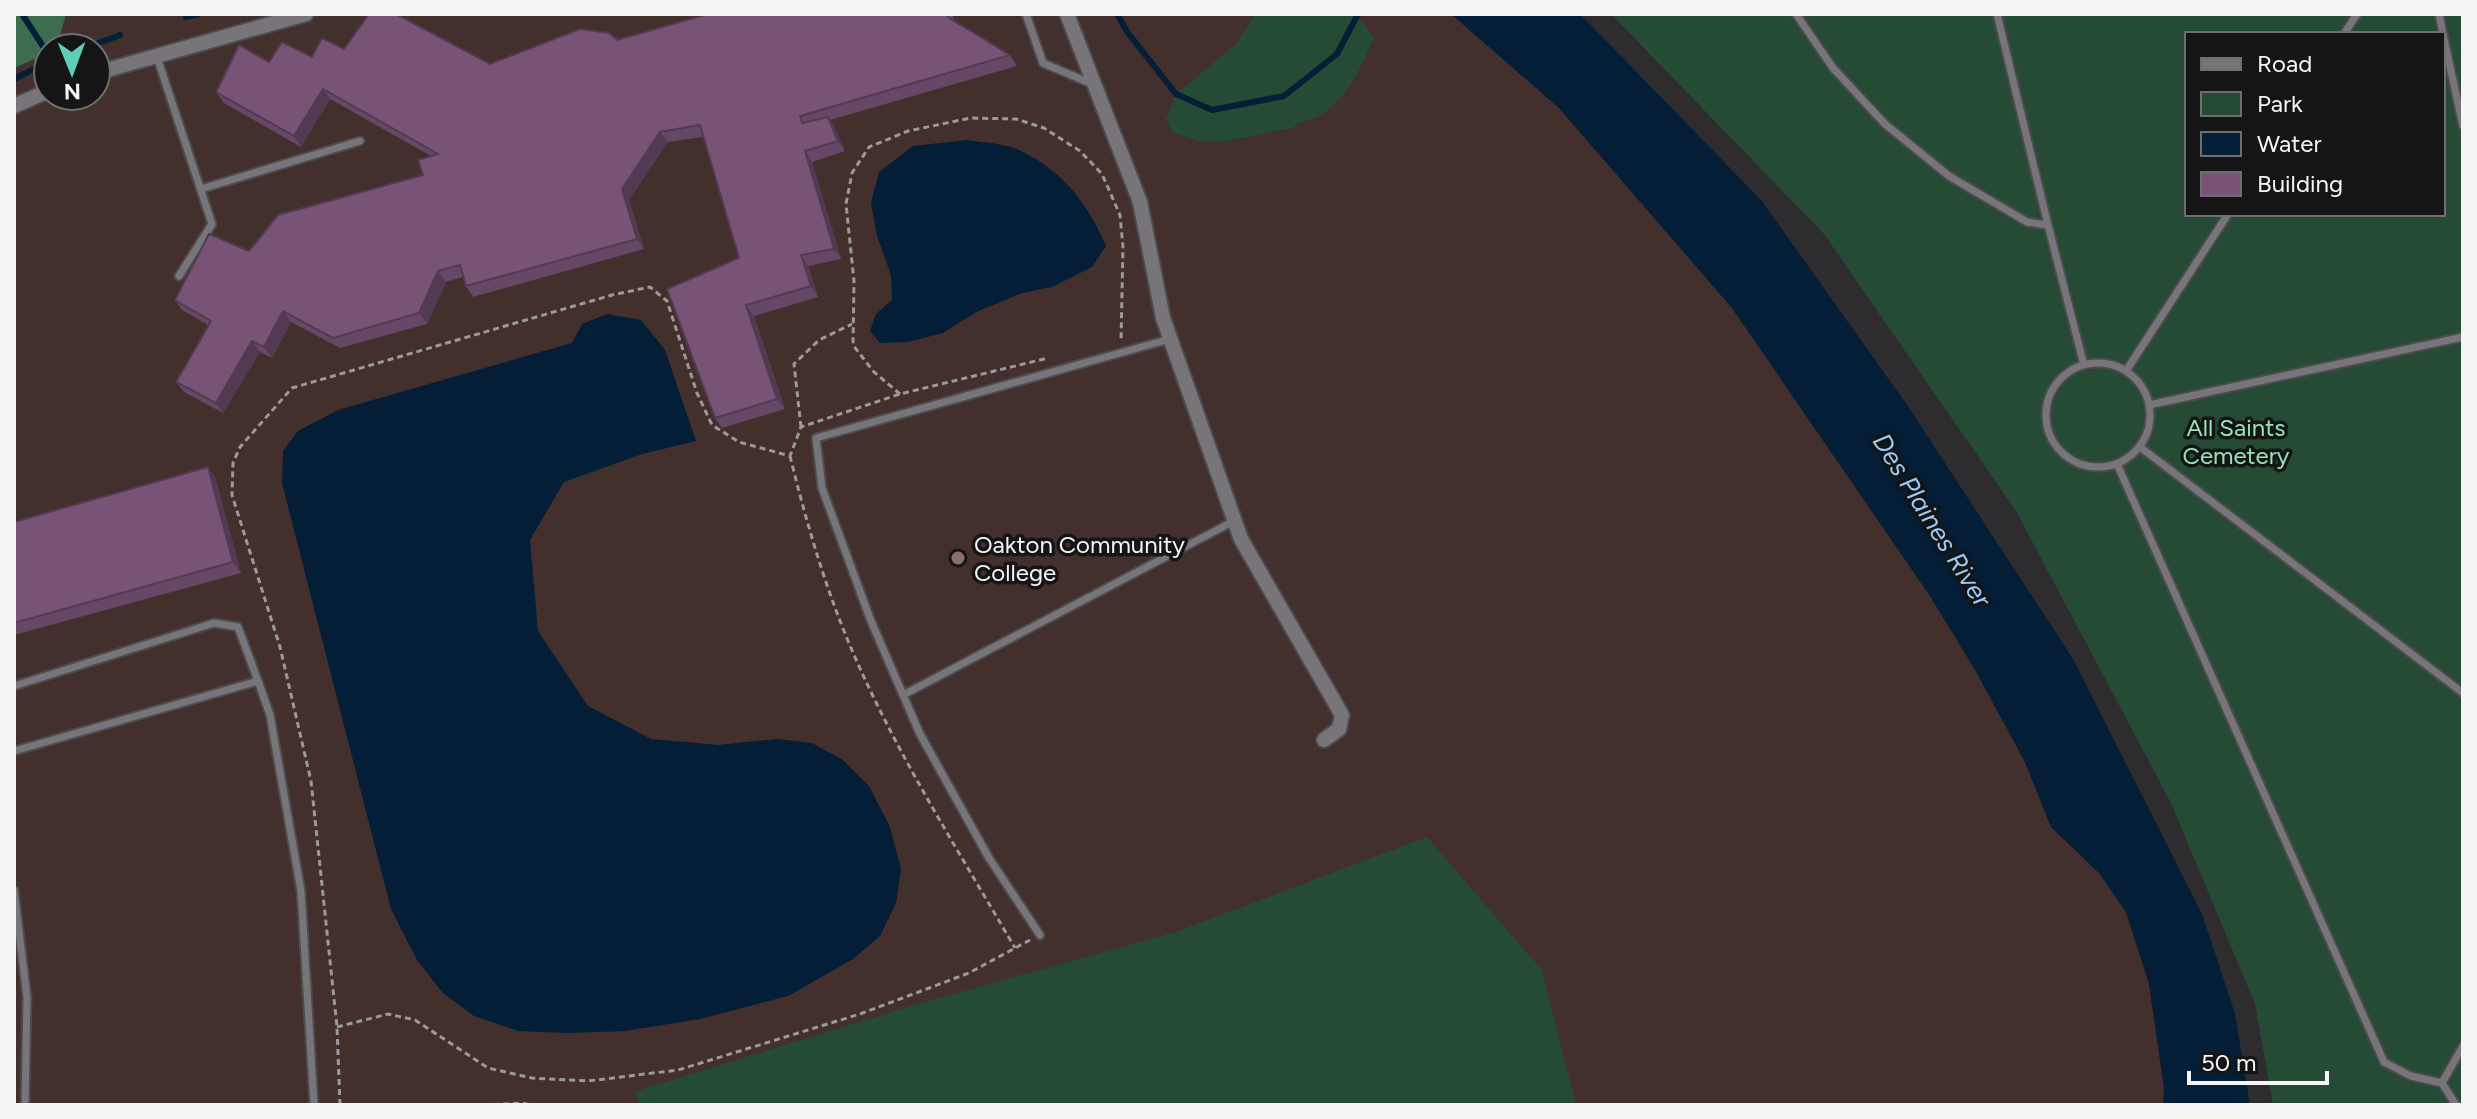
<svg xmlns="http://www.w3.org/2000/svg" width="2477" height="1119" font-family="Figtree,sans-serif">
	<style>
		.education { fill: #432f2b; fill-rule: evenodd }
		.green { fill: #254b35; fill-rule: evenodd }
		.forest { fill: #3c6d51 }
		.water { fill: #031e36 }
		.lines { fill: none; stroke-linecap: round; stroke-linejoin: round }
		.stream { stroke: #031e36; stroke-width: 6 }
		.lane-casing { stroke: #4c4b4d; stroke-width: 11 }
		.street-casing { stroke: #4c4b4d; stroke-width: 18 }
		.path { stroke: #9a999b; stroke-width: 3; stroke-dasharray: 6 4; stroke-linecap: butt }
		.lane { stroke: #777579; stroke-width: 7 }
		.street { stroke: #777579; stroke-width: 14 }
		.wall { fill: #664765 }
		.shaded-wall { fill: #533a53 }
		.building { fill: #775376; stroke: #533a53; stroke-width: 2 }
		.education-dot { fill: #8d6e63; stroke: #161516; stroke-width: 3 }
		.labels { text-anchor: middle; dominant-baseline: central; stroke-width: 7; stroke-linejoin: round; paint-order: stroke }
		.park-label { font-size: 24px; fill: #96e3b4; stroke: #161516 }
		.poi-label { font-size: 24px; fill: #f5f4f6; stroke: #161516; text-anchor: start }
		.water-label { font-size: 26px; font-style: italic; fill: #9bcaf7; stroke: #161516 }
	</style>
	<rect width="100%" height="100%" fill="#2e2c2f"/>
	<!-- education -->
	<path class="education" d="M 14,14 L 1451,14 L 1559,108 L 1732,308 L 1930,596 L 1974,668 L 2025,762 L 2051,827 L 2099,873 L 2126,912 L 2149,984 L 2164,1088 L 2163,1105 L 14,1105 ZM 48,48 L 96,48 L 96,96 L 48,96 Z"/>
	<!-- green -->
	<path class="green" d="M 1255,14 L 1356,14 L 1374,38 C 1361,67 1349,97 1321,115 C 1311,121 1301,119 1293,128 L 1224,141 L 1199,141 L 1173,133 L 1166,120 L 1176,94 L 1236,44 Z
		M 1611,14 L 2463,14 L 2463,1105 L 2273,1105 L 2255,1004 L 2171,803 L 2016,511 L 1824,234 ZM 2187,34 L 2443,34 L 2443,214 L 2187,214 Z
		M 1427,837 L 1542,970 L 1576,1105 L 642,1105 L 633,1092 L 911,1006 L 1175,932 Z"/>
	<!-- forest -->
	<path class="forest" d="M 14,14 L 66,14 L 60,36 L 53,48 L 48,48 L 48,53 L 14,68 Z"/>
	<!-- water -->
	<path class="water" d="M 1451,14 L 1580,14 L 1761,200 L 1907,405 L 2073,659 L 2202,914 L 2235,1014 L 2250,1105 L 2163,1105 L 2164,1088 L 2149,984 L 2126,912 L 2099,873 L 2051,827 L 2025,762 L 1974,668 L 1930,596 L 1732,308 L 1559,108 Z
		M 967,140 C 983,143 1006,143 1021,151 C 1063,171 1088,204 1106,246 L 1092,267 L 1052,287 L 1022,293 L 976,312 L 943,333 L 907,342 L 880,343 L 870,331 L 876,314 L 892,300 L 891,275 L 877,236 L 871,203 L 879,172 L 913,146 Z
		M 607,314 L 641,320 L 665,350 L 696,441 L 642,454 L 564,482 L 530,540 L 538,631 L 588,706 L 651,739 L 719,745 L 777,739 L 812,743 L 843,760 L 869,786 L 890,827 L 901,869 L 896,903 L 880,936 L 853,959 L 788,996 L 700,1019 L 624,1031 L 568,1033 L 518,1031 L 474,1016 L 443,993 L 417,960 L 391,909 L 282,483 L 283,451 L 298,431 L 338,410 L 572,343 L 582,324 Z"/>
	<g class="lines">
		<!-- stream -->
		<path class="stream" d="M 22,14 L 48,54
			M 1117,14 L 1128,33 L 1176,94 L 1212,110 L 1284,96 L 1337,54 L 1358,14
			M 186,17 L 198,14
			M 85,48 L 120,35
			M 14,79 L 48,62"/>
		<!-- lane casing -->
		<g class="lane-casing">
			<path id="lane" d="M 1026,14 L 1043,63 L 1092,84
				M 1796,14 L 1833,68 L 1885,124 L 1949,176 L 2027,222 L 2048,225 L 2084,365
				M 1997,14 L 2048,225
				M 2439,14 L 2443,34
				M 2344,34 L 2357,14
				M 2443,34 L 2463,126
				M 157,57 L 212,224 L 179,276
				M 201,189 L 360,141
				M2046 415a52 52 0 1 1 104 0a52 52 0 1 1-104 0Z
				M 2126,371 L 2228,214
				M 2149,405 L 2463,337
				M 2140,447 L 2463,693
				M 2117,464 L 2384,1062 L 2411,1076 L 2442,1083 L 2456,1105
				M 14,686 L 214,623 L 238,627 L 258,681
				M 903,695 L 1234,521
				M 14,751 L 258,681 L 270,715 L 301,891 L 314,1105
				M 14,890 L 27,997 L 25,1105
				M 1040,935 L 989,858 L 920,734 L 871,621 L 822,488 L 816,438 L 1170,339
				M 2442,1083 L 2463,1046"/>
		</g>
		<!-- street casing -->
		<g class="street-casing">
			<path id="street" d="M 1067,14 L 1140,202 L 1163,318 L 1241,539 L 1342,715 L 1339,729 L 1324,740
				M 96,73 L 306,14
				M 14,106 L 48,91"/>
		</g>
		<!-- path -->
		<path class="path" d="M 900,394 L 873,371 L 853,345 L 854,281 L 846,204 L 852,173 L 869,147 L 908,131 L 971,118 L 1016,119 L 1044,128 L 1080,151 L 1102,174 L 1120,215 L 1123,247 L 1121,341
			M 801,427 L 794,364 L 819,340 L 852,324
			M 790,456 C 806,521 825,587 851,648 C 896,753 958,850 1015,948
			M 337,1027 L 388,1014 L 415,1020 L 488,1068 L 532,1078 L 588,1081 L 678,1070 L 860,1014 L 969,973 L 1030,940
			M 340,1105 L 337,1027 L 311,781 L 280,647 L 232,495 L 233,463 L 240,447 L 292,388 L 612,295 L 650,287 L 667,301 L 697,393 L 712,425 L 739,442 L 790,456 L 801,427 L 900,394 L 1048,358
			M 483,1105 L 522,1103 L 532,1105"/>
		<!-- lane -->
		<use href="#lane" class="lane"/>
		<!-- street -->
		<use href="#street" class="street"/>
	</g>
	<!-- wall -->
	<path class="wall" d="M 708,14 L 952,14 L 954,20 L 1010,55 L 1017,66 L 830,120 L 835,128 L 845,151 L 812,162 L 841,259 L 808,266 L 818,297 L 754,316 L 785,409 L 722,428 L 715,418 L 739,258 L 703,137 L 668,142 L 629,200 L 644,249 L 473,297 L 466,286 L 463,277 L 446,282 L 427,324 L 340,348 L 291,322 L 272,358 L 260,352 L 223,413 L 184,392 L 176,382 L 208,325 L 182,310 L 175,300 L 249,251 L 423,175 L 431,156 L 330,99 L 301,147 L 224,103 L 216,92 L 269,62 L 312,57 L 344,49 L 490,64 L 617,40 Z
		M 215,477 L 241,573 L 14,635 L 14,522 Z"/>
	<!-- shaded-wall -->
	<path class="shaded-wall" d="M 323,89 L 330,99 L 301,147 L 294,136 Z
		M 828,117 L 835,128 L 845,151 L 838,141 Z
		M 660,132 L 668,142 L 629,200 L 644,249 L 637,239 L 622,189 Z
		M 805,151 L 812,162 L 841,259 L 834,249 Z
		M 801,255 L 808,266 L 818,297 L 811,286 Z
		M 438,271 L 446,282 L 427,324 L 419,313 Z
		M 746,305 L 754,316 L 785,409 L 777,399 Z
		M 283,311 L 291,322 L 272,358 L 264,347 Z
		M 252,341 L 260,352 L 223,413 L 216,403 Z
		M 208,467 L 215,477 L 241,573 L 233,562 Z"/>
	<!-- building -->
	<path class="building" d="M 369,14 L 396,14 L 490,64 L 580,29 L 609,33 L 617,40 L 708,14 L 947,14 L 948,17 L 1010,55 L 800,116 L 802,123 L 828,117 L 838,141 L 805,151 L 834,249 L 801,255 L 811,286 L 746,305 L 777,399 L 715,418 L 667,289 L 739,258 L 700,125 L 660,132 L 622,189 L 637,239 L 466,286 L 460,265 L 438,271 L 419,313 L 333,338 L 283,311 L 264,347 L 252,341 L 216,403 L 176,382 L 211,321 L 175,300 L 209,234 L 249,251 L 278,215 L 423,175 L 418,160 L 438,154 L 323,89 L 294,136 L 216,92 L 239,45 L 269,62 L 282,42 L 312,57 L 322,38 L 344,49 Z
		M 208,467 L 233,562 L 14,623 L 14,522 Z"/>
	<!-- markers -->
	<circle class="education-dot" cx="958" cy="558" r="8"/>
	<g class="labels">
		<!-- park labels -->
		<g class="park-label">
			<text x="2236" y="427">All Saints<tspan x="2236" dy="28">Cemetery</tspan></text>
		</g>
		<!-- poi labels -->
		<g class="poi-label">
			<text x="974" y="544">Oakton Community<tspan x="974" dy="28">College</tspan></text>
		</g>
		<!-- water labels -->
		<g class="water-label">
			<text transform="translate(1932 520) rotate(58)">Des Plaines River</text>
		</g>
	</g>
	<!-- border -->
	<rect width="2477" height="1119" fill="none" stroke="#f5f4f6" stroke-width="32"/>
	<!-- legend -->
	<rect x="2185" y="32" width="260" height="184" fill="#161516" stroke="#6f6e70" stroke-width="2"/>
	<rect x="2201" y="58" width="40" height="12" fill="#777579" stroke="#6f6e70" stroke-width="2"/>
	<text x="2257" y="72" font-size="24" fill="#f5f4f6">Road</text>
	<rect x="2201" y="92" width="40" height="24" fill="#254b35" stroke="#6f6e70" stroke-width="2"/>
	<text x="2257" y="112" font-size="24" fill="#f5f4f6">Park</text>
	<rect x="2201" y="132" width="40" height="24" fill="#031e36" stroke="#6f6e70" stroke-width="2"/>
	<text x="2257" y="152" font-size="24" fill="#f5f4f6">Water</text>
	<rect x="2201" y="172" width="40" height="24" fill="#775376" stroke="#6f6e70" stroke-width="2"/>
	<text x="2257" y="192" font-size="24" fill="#f5f4f6">Building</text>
	<!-- north arrow -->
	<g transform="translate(72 72) rotate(179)"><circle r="38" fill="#161516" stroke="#6f6e70" stroke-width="2"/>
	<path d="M0-6L14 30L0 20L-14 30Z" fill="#5dceb9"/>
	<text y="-12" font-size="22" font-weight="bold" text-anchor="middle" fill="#f5f4f6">N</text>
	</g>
	<!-- scale -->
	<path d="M2189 1071v12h138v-12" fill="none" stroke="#f5f4f6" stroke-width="4"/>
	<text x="2201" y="1071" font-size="24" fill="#f5f4f6" stroke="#161516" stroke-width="6" paint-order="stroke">50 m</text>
</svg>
